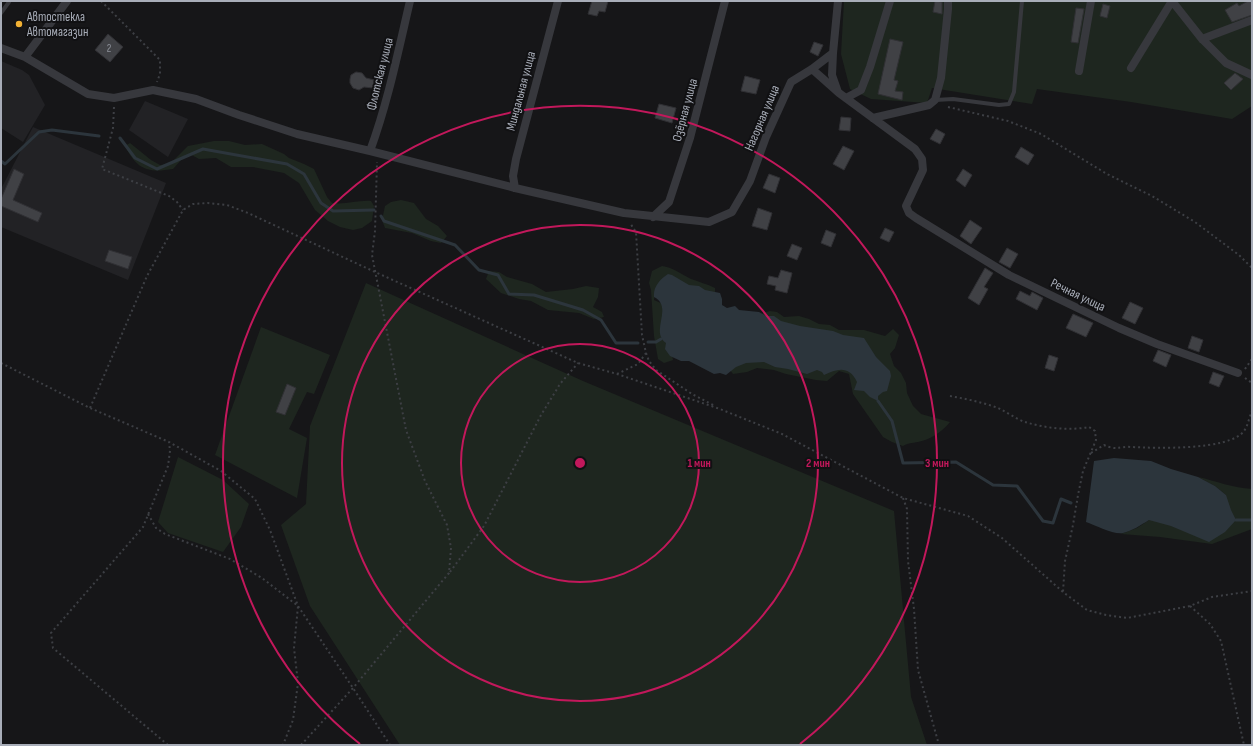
<svg xmlns="http://www.w3.org/2000/svg" width="1253" height="746" font-family="'Sofia Sans Condensed',sans-serif">
	<style>
		.built { fill: #222225 }
		.green { fill: #1e261f }
		.water { fill: #2c353c }
		.lines { fill: none; stroke-linecap: round; stroke-linejoin: round }
		.stream { stroke: #2c353c; stroke-width: 3 }
		.building { fill: #404145; stroke: #303034 }
		.path { stroke: #3d3f44; stroke-width: 2; stroke-dasharray: 2 3; stroke-linecap: butt }
		.service { stroke: #37383d; stroke-width: 4 }
		.minor { stroke: #37383d; stroke-width: 8 }
		.ring { fill: none; stroke: #c2185b; stroke-width: 2 }
		.poi-dot { fill: #f2b134; stroke: #111113; stroke-width: 1.5 }
		.labels { text-anchor: middle; dominant-baseline: central; stroke-width: 4; stroke-linejoin: round; paint-order: stroke }
		.number-label { font-size: 11px; fill: #8e929b }
		.poi-label { font-size: 13px; fill: #a8adb8; stroke: #111113; text-anchor: start }
		.street-label { font-size: 13px; fill: #a8adb8; stroke: #111113 }
		.centre { fill: #c2185b; stroke: #111113; stroke-width: 2 }
		.ring-label { font-size: 12px; text-anchor: middle; font-weight: bold; fill: #c2185b; stroke: #111113; stroke-width: 4; stroke-linejoin: round; paint-order: stroke }
	</style>
	<rect width="100%" height="100%" fill="#161618"/>
	<!-- built -->
	<path class="built" d="M 1,61 L 22,70 L 29,75 L 45,105 L 23,142 L 1,128 Z
		M 145,101 L 188,119 L 168,157 L 129,130 Z
		M 33,127 L 166,183 L 128,280 L 1,227 L 1,189 Z"/>
	<!-- green -->
	<path class="green" d="M 844,1 L 1252,1 L 1252,106 L 1232,119 L 1131,102 L 1037,89 L 1032,104 L 932,88 L 927,103 L 871,99 L 850,89 L 841,54 Z
		M 214,141 L 229,141 L 245,145 L 262,144 L 284,154 L 289,158 L 304,164 L 314,169 L 327,197 L 332,203 C 345,205 358,200 371,201 L 374,206 L 372,221 L 362,228 L 353,230 L 340,227 L 328,221 L 315,210 L 299,183 L 284,173 L 253,167 L 231,167 L 216,158 L 199,159 L 190,154 L 182,159 L 173,169 C 148,173 137,170 125,146 L 130,143 L 151,160 L 160,165 L 170,164 L 188,146 Z
		M 401,200 L 414,203 L 426,219 L 438,226 L 447,236 L 441,243 L 431,241 L 412,233 L 385,228 L 382,220 L 385,206 L 391,202 Z
		M 662,266 C 672,267 681,274 691,279 C 699,282 707,284 715,288 L 715,293 L 655,292 L 654,300 L 663,304 L 673,360 L 664,363 L 658,359 L 654,336 L 651,290 L 649,283 L 652,271 Z
		M 489,271 L 499,272 L 507,277 L 532,284 L 546,292 L 573,289 L 586,286 L 599,288 L 598,297 L 593,307 L 602,312 L 604,317 L 594,319 L 579,313 L 548,310 L 531,301 L 519,299 L 501,293 L 486,279 Z
		M 366,283 L 583,381 L 894,511 L 911,697 L 927,745 L 400,745 L 310,606 L 281,525 L 306,504 L 310,426 Z
		M 770,311 L 777,312 L 784,317 L 799,316 L 809,319 L 819,324 L 830,325 L 839,330 L 864,330 L 885,336 L 893,329 L 899,335 L 895,348 L 890,354 L 894,366 L 901,373 L 906,383 L 907,393 L 913,406 L 921,414 L 950,422 C 941,433 931,439 918,442 C 912,443 908,443 903,446 L 892,442 L 883,437 L 853,394 L 849,374 L 839,371 L 827,381 L 816,380 L 786,374 L 774,370 L 757,368 L 747,372 L 733,374 L 730,370 L 737,363 L 760,359 L 780,365 L 802,366 L 807,371 L 818,365 L 826,369 C 840,365 852,366 864,373 L 866,389 L 875,391 L 885,387 L 886,376 L 883,369 L 878,370 L 874,374 C 868,370 869,366 865,361 C 857,350 850,346 838,341 L 839,337 L 834,332 L 806,331 L 782,323 L 773,318 L 761,317 L 763,313 Z
		M 261,327 L 330,355 L 314,394 L 307,392 L 289,429 L 307,438 L 297,498 L 215,455 Z
		M 178,457 L 223,480 L 249,504 L 241,527 L 223,552 L 168,533 L 158,522 Z
		M 1198,477 C 1216,481 1233,488 1252,489 L 1252,529 L 1212,544 L 1160,537 L 1121,534 L 1137,528 L 1149,520 L 1226,495 L 1215,486 Z"/>
	<!-- water -->
	<path class="water" d="M 668,274 L 672,275 L 689,285 L 699,286 L 705,290 L 720,293 L 722,299 L 722,305 L 727,308 L 735,306 L 739,310 L 759,312 L 766,316 L 774,316 L 781,321 L 800,326 L 833,331 L 843,335 L 864,338 L 876,357 L 890,371 L 891,376 L 887,391 L 883,392 L 878,396 L 878,401 L 870,397 L 864,391 L 854,390 L 857,382 C 849,365 837,369 824,375 L 822,372 L 817,370 L 807,374 L 788,369 L 775,367 L 764,362 L 746,363 L 736,367 L 726,375 L 720,373 L 714,374 L 689,361 L 681,361 L 670,356 L 665,349 L 666,343 C 665,342 663,341 662,339 C 654,327 672,306 654,297 C 653,287 660,279 668,274 Z
		M 1114,458 L 1151,461 L 1171,469 L 1198,477 L 1215,486 L 1226,495 L 1231,510 L 1236,520 L 1225,532 L 1209,542 L 1171,526 L 1149,520 C 1141,525 1132,531 1123,533 C 1114,535 1095,525 1086,522 L 1094,461 Z"/>
	<g class="lines">
		<!-- stream -->
		<path class="stream" d="M 120,138 L 135,158 L 157,169 L 203,149 L 287,164 L 304,174 L 321,203 L 333,211 L 374,210
			M 1,161 L 5,164 L 39,132 L 52,130 L 99,136
			M 381,216 L 384,221 L 455,245 L 479,270 L 498,275 L 509,294 L 534,295 L 583,310 L 601,320 L 616,343 L 638,343
			M 648,342 L 656,342 L 661,339
			M 878,401 L 892,421 L 903,463 L 956,462 L 993,485 L 1017,486 L 1043,521 L 1053,523 L 1061,499 L 1071,503
			M 1236,520 L 1252,520"/>
	</g>
	<!-- building -->
	<path class="building" d="M 592,1 L 608,1 L 605,12 L 599,11 L 597,16 L 588,14 Z
		M 935,1 L 942,2 L 942,14 L 933,12 Z
		M 1248,1 L 1252,1 L 1252,15 L 1232,22 L 1225,10 L 1237,3 L 1239,6 Z
		M 1103,4 L 1110,6 L 1107,18 L 1100,16 Z
		M 1076,8 L 1084,9 L 1078,43 L 1071,42 Z
		M 108,34 L 123,47 L 110,62 L 95,50 Z
		M 890,39 L 903,42 L 894,80 L 898,81 L 895,91 L 903,92 L 902,100 L 878,94 Z
		M 814,42 L 823,45 L 818,56 L 810,52 Z
		M 356,72 L 362,73 L 366,78 L 374,80 L 373,88 L 364,87 L 359,90 L 353,88 L 350,83 L 350,79 L 351,75 Z
		M 1235,73 L 1243,79 L 1231,90 L 1224,83 Z
		M 745,76 L 760,80 L 756,94 L 741,91 Z
		M 659,104 L 676,108 L 672,123 L 655,118 Z
		M 841,117 L 851,118 L 850,131 L 839,130 Z
		M 936,129 L 945,134 L 940,144 L 930,139 Z
		M 843,146 L 854,151 L 844,170 L 833,164 Z
		M 1021,147 L 1034,155 L 1028,165 L 1015,157 Z
		M 14,169 L 24,174 L 13,200 L 42,213 L 38,222 L 1,206 L 1,199 Z
		M 963,169 L 972,175 L 965,187 L 956,180 Z
		M 769,174 L 780,178 L 775,193 L 763,188 Z
		M 758,208 L 772,213 L 767,230 L 752,226 Z
		M 970,220 L 982,228 L 971,244 L 960,236 Z
		M 885,228 L 894,232 L 889,242 L 880,238 Z
		M 826,230 L 836,234 L 831,247 L 821,243 Z
		M 792,244 L 802,248 L 797,260 L 787,256 Z
		M 1007,248 L 1018,254 L 1010,268 L 999,262 Z
		M 109,250 L 132,257 L 128,269 L 105,261 Z
		M 985,268 L 993,273 L 984,287 L 988,289 L 979,305 L 968,298 Z
		M 781,270 L 792,273 L 787,293 L 775,290 L 776,286 L 767,284 L 769,276 L 778,278 Z
		M 1020,291 L 1030,296 L 1032,292 L 1043,298 L 1037,310 L 1016,299 Z
		M 1130,302 L 1143,308 L 1135,324 L 1122,318 Z
		M 1073,314 L 1093,323 L 1086,337 L 1066,328 Z
		M 1192,336 L 1203,340 L 1199,352 L 1188,348 Z
		M 1158,350 L 1171,355 L 1166,367 L 1153,361 Z
		M 1049,355 L 1058,358 L 1054,371 L 1045,368 Z
		M 1213,372 L 1224,376 L 1219,387 L 1209,383 Z
		M 287,384 L 296,388 L 285,415 L 276,412 Z"/>
	<g class="lines">
		<!-- path -->
		<path class="path" d="M 101,1 L 160,60 L 160,74 L 157,82
			M 114,107 L 113,128 L 102,169 L 169,196 L 177,202 L 183,210
			M 948,107 L 1008,121 L 1041,134 L 1107,174 L 1152,196 L 1195,222 L 1239,255 L 1252,268
			M 646,353 L 649,361 L 656,370 L 692,394 L 715,406
			M 1,363 L 90,408 L 169,442 L 221,471 L 255,499 L 270,530 L 298,606 L 353,688 L 390,745
			M 1245,369 L 1252,359
			M 617,374 L 638,364 L 646,353 L 642,335 L 636,232 L 630,223
			M 1245,378 L 1252,383
			M 950,396 C 966,399 982,402 998,408 C 1007,412 1016,419 1025,422 C 1045,428 1069,431 1089,427 L 1095,431 L 1096,440 L 1083,471 L 1078,495 L 1073,525 L 1065,561 L 1063,592
			M 90,408 L 147,276 L 183,210 L 193,204 L 208,203 L 227,205 L 248,213 L 375,272 L 578,363 L 617,374 L 720,409 L 782,434 L 903,498 L 968,516 L 1002,538 L 1063,592 L 1087,610 L 1106,615 L 1127,618 L 1190,606 L 1212,597 L 1252,591
			M 1091,453 L 1104,445 C 1117,451 1119,446 1131,447 C 1155,448 1229,451 1244,431 C 1248,426 1249,417 1252,411
			M 903,498 L 907,509 L 908,561 L 914,609 L 918,670 L 939,745
			M 148,514 L 156,528 L 165,534 L 230,559 L 262,578 L 298,606 L 294,648 L 298,683 L 293,720 L 283,745
			M 450,572 L 484,526 L 541,415 L 560,384 L 578,363
			M 1190,606 L 1210,624 L 1221,641 L 1244,745
			M 168,745 L 53,648 L 51,633 L 143,527 L 168,466 L 170,451 L 169,442
			M 301,745 L 353,688 L 449,573 L 451,548 L 447,525 L 425,481 L 406,430 L 372,255 L 375,231 L 377,162"/>
		<!-- service -->
		<path class="service" d="M 1,13 L 9,2 L 8,1
			M 935,100 L 953,99 L 999,105 L 1009,104 L 1014,92 L 1022,1"/>
		<!-- minor -->
		<path class="minor" d="M 1172,1 L 1202,39 L 1226,63 L 1252,75
			M 1202,39 L 1252,20
			M 1,48 L 25,57 L 88,94 L 114,98 L 153,90 L 196,99 L 239,115 L 297,134 L 370,151 L 515,188 L 624,213 L 709,222 L 732,212 L 750,181 L 766,137 L 791,82 L 812,69 L 833,53 L 838,1
			M 833,53 L 832,75 L 838,92
			M 25,57 L 67,1
			M 1131,68 L 1172,1
			M 812,69 L 839,93 L 915,149 L 922,159 L 923,170 L 906,206 L 909,213 L 916,218 L 1009,275 L 1119,328 L 1157,344 L 1238,373
			M 1079,71 L 1091,1
			M 846,98 L 861,90 L 870,67 L 890,1
			M 873,118 L 929,105 L 935,100 L 941,78 L 948,9 L 948,1
			M 370,151 C 388,102 398,52 410,1
			M 515,188 L 513,176 L 516,159 L 558,1
			M 653,217 L 669,202 L 690,138 L 725,1"/>
	</g>
	<!-- distance rings -->
	<g class="ring">
		<circle cx="580" cy="463" r="119"/>
		<circle cx="580" cy="463" r="238"/>
		<path d="M360 744A357 357 0 1 1 800 744"/>
	</g>
	<!-- markers -->
	<circle class="poi-dot" cx="19" cy="24" r="4"/>
	<g class="labels">
		<!-- number labels -->
		<g class="number-label">
			<text x="109" y="48">2</text>
		</g>
		<!-- poi labels -->
		<g class="poi-label">
			<text x="27" y="17">Автостекла<tspan x="27" dy="15">Автомагазин</tspan></text>
		</g>
		<!-- street labels -->
		<g class="street-label">
			<text transform="translate(380 74) rotate(-76)">Флотская улица</text>
			<text transform="translate(521 91) rotate(-75)">Миндальная улица</text>
			<text transform="translate(685 110) rotate(-75)">Озёрная улица</text>
			<text transform="translate(762 118) rotate(-67)">Нагорная улица</text>
			<text transform="translate(1078 295) rotate(26)">Речная улица</text>
		</g>
	</g>
	<circle cx="580" cy="463" r="6" class="centre"/>
	<g class="ring-label">
		<text x="699" y="467">1 мин</text>
		<text x="818" y="467">2 мин</text>
		<text x="937" y="467">3 мин</text>
	</g>
	<!-- border -->
	<rect width="1253" height="746" fill="none" stroke="#a8adb8" stroke-width="4"/>
</svg>
